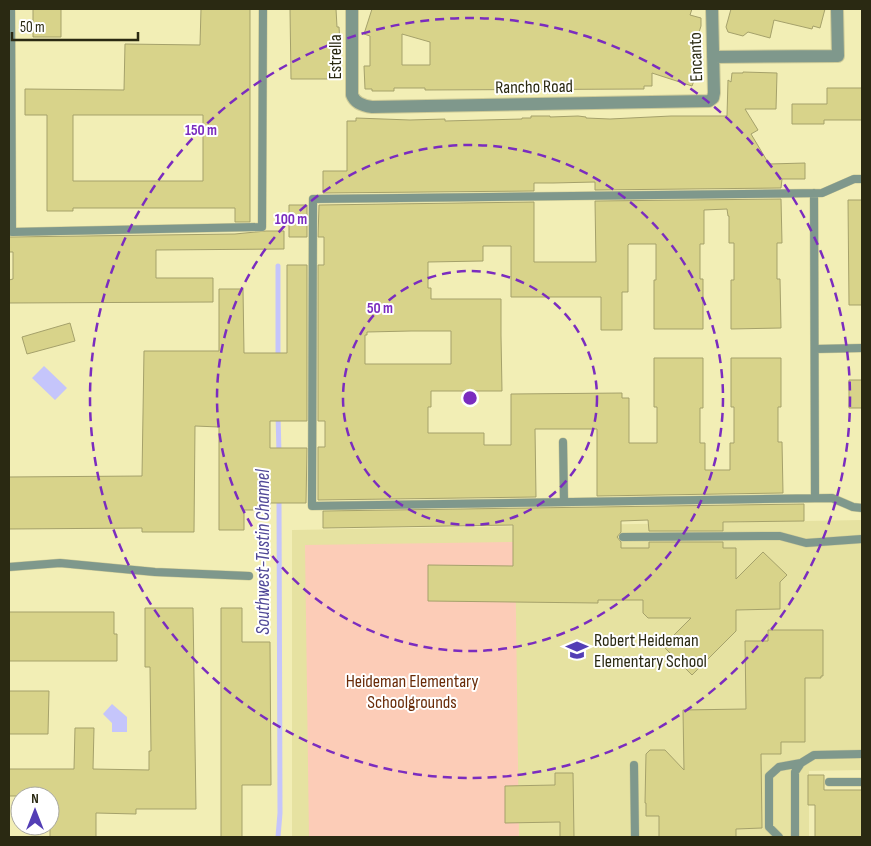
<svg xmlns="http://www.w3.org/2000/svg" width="871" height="846" font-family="'Sofia Sans Condensed',sans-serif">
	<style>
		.built { fill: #e6e2a1 }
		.green { fill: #fcccb7 }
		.water { fill: #c5c5fb }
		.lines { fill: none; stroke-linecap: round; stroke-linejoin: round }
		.stream { stroke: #c5c5fb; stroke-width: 5 }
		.building { fill: #d8d38a; stroke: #a5a16b; fill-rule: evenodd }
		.service-casing { stroke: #cecb98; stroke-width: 9 }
		.minor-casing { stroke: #cecb98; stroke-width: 14 }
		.service { stroke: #7f988c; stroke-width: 8 }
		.minor { stroke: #7f988c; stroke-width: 12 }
		.ring { fill: none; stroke: #7b2cbf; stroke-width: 2.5; stroke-dasharray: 9 6 }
		.labels { text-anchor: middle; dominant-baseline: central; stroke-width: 4; stroke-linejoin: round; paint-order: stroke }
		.street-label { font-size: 18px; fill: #2a2912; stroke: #fff }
		.poi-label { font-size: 18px; fill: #2a2912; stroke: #fff; text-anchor: start }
		.park-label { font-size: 18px; fill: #692b08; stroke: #fff }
		.water-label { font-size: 19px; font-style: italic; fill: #504897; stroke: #fff }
		.centre { fill: #7b2cbf; stroke: #fff; stroke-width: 2.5 }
		.ring-label { font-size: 15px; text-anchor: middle; font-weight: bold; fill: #7b2cbf; stroke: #fff; stroke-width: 4; stroke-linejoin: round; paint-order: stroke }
	</style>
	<rect width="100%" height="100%" fill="#f2eeb5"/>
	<!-- built -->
	<path class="built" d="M 862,520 L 862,770 L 809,771 L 809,837 L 292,837 L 292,530 Z"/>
	<!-- green -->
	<path class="green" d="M 515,542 L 519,837 L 309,837 L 305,545 Z"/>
	<!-- water -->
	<path class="water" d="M 44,366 L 67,388 L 55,400 L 32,378 Z
		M 112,704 L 127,717 L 127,732 L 112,732 L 112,723 L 103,714 Z"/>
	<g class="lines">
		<!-- stream -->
		<path class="stream" d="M 278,266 L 278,358
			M 278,414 L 279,453
			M 278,837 L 280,813 L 279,497"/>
	</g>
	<!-- building -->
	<path class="building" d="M 33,9 L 61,9 L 61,37 L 33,37 Z
		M 201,9 L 250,9 L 250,222 L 235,222 L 235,208 L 73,208 L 73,211 L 47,211 L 47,115 L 25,115 L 25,89 L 124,90 L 125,44 L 200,45 ZM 73,115 L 203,115 L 203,181 L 73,181 Z
		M 290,9 L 336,9 L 337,27 L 339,27 L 340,43 L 340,72 L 336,72 L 336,79 L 291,79 Z
		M 372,9 L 692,9 L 690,15 L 701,18 L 701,26 L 692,54 L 699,56 L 697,64 L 700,65 L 692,86 L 652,73 L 652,86 L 644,86 L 644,89 L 425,90 L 425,88 L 394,88 L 394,91 L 372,91 L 372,89 L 365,89 L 364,66 L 370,66 L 370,36 L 364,34 ZM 402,34 L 430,42 L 430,65 L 402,65 Z
		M 731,9 L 825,9 L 820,28 L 813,26 L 812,29 L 774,20 L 770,38 L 748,32 L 743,36 L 728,32 L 726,27 Z
		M 743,72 L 777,73 L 776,109 L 745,109 L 758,130 L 751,134 L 769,164 L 805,163 L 805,179 L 782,179 L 781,188 L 595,190 L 595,182 L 553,183 L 534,183 L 534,191 L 323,193 L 323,171 L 347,171 L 347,121 L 356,121 L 356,118 L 410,120 L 445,119 L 445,121 L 522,119 L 522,118 L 531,118 L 531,116 L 550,116 L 550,117 L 578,116 L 586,117 L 586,118 L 610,119 L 671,116 L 727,116 L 728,80 L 731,82 L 732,73 L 743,73 Z
		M 827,88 L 862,88 L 862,120 L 824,120 L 824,124 L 792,124 L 792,104 L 827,104 Z
		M 781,199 L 782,243 L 777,243 L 777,279 L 780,279 L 781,328 L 731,329 L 731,280 L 734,280 L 734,243 L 729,243 L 729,216 L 728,216 L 727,209 L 704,210 L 704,244 L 700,244 L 700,279 L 703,279 L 703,329 L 654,329 L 654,280 L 656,280 L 656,244 L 629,244 L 628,245 L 628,292 L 622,292 L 622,330 L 601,330 L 601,297 L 511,297 L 511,246 L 483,246 L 483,261 L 428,262 L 428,288 L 431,288 L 431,299 L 501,299 L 501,336 L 502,391 L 431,391 L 431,407 L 428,407 L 428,433 L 484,433 L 484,445 L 511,445 L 511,394 L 622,393 L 622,398 L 629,398 L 629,443 L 657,443 L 657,407 L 654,407 L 654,358 L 703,358 L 703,408 L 700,408 L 700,443 L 705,443 L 705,470 L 730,470 L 730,443 L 734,443 L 734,407 L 731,407 L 731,358 L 781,358 L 781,407 L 778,407 L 778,442 L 782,442 L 783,493 L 597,496 L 597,429 L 535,429 L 536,497 L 318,500 L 318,447 L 325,447 L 325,421 L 318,421 L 318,265 L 324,265 L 324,237 L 318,237 L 319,205 L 534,202 L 534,262 L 596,262 L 595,201 ZM 411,331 L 451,331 L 451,364 L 365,364 L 365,335 L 367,335 L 367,332 Z
		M 848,200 L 862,200 L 862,305 L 849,305 Z
		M 289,205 L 307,205 L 307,237 L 289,237 Z
		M 266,231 L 284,231 L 284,249 L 156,250 L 156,278 L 213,278 L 213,302 L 9,303 L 9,280 L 13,279 L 13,252 L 9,252 L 9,237 L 235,234 Z
		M 287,265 L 307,265 L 307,421 L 270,421 L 270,448 L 307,448 L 306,503 L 270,503 L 270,510 L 244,510 L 244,530 L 219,530 L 219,427 L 195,426 L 194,532 L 142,532 L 142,528 L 9,529 L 9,477 L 142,476 L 144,351 L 219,351 L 219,289 L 243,289 L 244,353 L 287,353 Z
		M 70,323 L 75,341 L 27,354 L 22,337 Z
		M 849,380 L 862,380 L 862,408 L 849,408 Z
		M 804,504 L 804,521 L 723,522 L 723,531 L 649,531 L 648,520 L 621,521 L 621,532 L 617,537 L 621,542 L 621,548 L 649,548 L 649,542 L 723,542 L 723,548 L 736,548 L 736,579 L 763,552 L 787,575 L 780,582 L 780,609 L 736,610 L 736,631 L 692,675 L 663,646 L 691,618 L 648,618 L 643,613 L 643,600 L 598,600 L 598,603 L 428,601 L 428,565 L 513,566 L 513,525 L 323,528 L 323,511 Z
		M 145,608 L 193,608 L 196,809 L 136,809 L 136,814 L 96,813 L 96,837 L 50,837 L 50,796 L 9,796 L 9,769 L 74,769 L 75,728 L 94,728 L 93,769 L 149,770 L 149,751 L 151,751 L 150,667 L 145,667 Z
		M 221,608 L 242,608 L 242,642 L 270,642 L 271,785 L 242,785 L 242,837 L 221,837 Z
		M 9,612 L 114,612 L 114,634 L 117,634 L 117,661 L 9,661 Z
		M 768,630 L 823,630 L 823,676 L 821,676 L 821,678 L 805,678 L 805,742 L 781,742 L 781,754 L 761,754 L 762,828 L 736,829 L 736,837 L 659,837 L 659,816 L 646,816 L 646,803 L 645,803 L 646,754 L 650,750 L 665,750 L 684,770 L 683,710 L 746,709 L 745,641 L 768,641 Z
		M 9,691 L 49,691 L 48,734 L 9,734 Z
		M 555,773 L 573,773 L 574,837 L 560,837 L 560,822 L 505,823 L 505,786 L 555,785 Z
		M 808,775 L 824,775 L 824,790 L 862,790 L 862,837 L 815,837 L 815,805 L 808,805 Z"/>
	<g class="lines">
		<!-- service casing -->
		<g class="service-casing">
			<path id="service" d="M 11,9 L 12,232 L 262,227 L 263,9
				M 862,179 L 854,179 L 822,193 L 313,199 L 312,506 L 832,498 L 853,507 L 862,508
				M 814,193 L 815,498
				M 815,349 L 862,348
				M 563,442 L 564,502
				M 623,537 L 780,536 L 806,543 L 862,539
				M 9,567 L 60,563 L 155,572 L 249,576
				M 634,765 L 635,837
				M 829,782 L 862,782
				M 779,837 L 769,827 L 769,776 L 779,767 L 801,763 L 814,755 L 862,754
				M 795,837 L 795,772 L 801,763"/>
		</g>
		<!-- minor casing -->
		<g class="minor-casing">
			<path id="minor" d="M 352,9 L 352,95 C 355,103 363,106 372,107 L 709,101 L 713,98 L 714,93 L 712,9
				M 713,57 L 838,56 L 837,9"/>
		</g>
		<!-- service -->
		<use href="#service" class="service"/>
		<!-- minor -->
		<use href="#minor" class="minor"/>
	</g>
	<!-- distance rings -->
	<g class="ring">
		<circle cx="470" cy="398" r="127"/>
		<circle cx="470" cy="398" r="253"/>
		<circle cx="470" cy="398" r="380"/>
	</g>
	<!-- icons -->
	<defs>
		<g id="school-bare" transform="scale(1.725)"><path d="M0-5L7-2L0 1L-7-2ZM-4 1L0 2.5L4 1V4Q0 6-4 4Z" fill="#533eb5" stroke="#fff" stroke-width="2.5" paint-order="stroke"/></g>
	</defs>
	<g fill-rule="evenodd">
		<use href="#school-bare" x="577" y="650"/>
	</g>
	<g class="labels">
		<!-- street labels -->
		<g class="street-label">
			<text transform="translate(335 57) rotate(-90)">Estrella</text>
			<text transform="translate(696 57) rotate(-92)">Encanto</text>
			<text transform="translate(534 87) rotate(-1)">Rancho Road</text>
		</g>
		<!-- poi labels -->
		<g class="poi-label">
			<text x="594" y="640">Robert Heideman<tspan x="594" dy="21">Elementary School</tspan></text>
		</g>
		<!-- park labels -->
		<g class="park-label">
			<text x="412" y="681">Heideman Elementary<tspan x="412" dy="21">Schoolgrounds</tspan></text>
		</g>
		<!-- water labels -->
		<g class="water-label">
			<text transform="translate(263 552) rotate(-90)">Southwest-Tustin Channel</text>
		</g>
	</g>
	<circle cx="470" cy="398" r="8" class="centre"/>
	<g class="ring-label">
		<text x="201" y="135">150 m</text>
		<text x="291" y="224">100 m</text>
		<text x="380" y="313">50 m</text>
	</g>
	<!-- border -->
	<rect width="871" height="846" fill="none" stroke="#2a2912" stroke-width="20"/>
	<!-- north arrow -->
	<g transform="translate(35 811)"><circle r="24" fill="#ffffff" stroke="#aaa9a0"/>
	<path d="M0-4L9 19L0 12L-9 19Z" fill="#533eb5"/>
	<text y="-8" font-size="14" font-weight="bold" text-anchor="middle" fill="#2a2912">N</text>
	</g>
	<!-- scale -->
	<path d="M12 32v8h126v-8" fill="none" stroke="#2a2912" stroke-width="2.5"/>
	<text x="20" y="32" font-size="15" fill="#2a2912" stroke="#ffffff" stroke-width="4" paint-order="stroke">50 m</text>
</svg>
